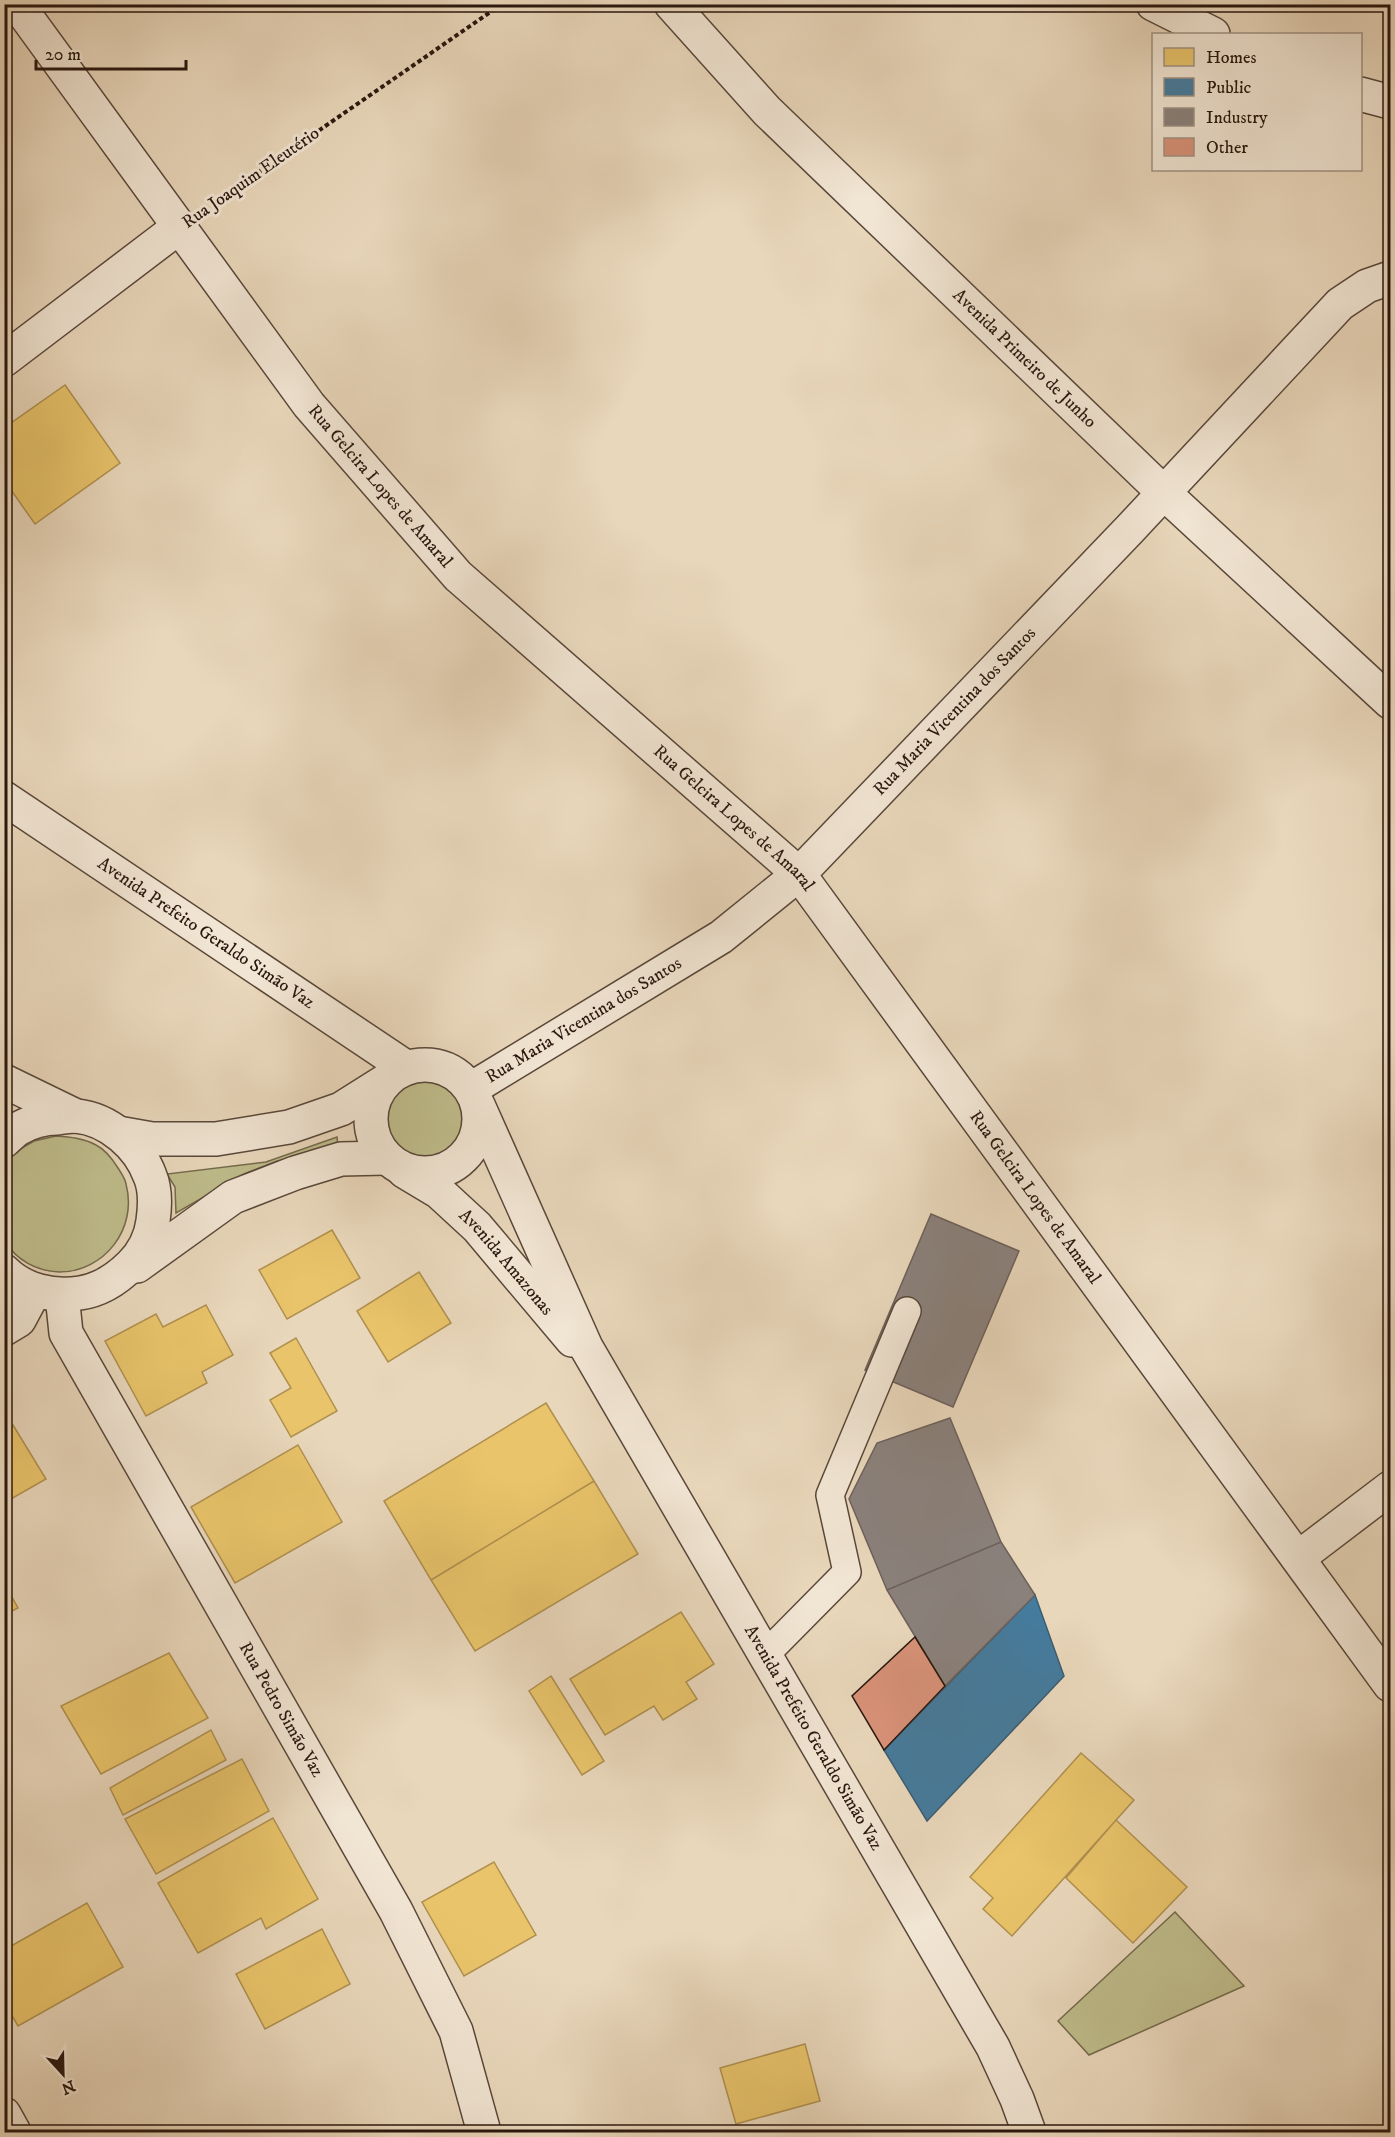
<svg xmlns="http://www.w3.org/2000/svg" width="1395" height="2137" font-family="'IM FELL DW Pica',serif">
	<style>
		.green { fill: #bfbc8b; stroke: #746a4d; stroke-width: 1.5 }
		.homes { fill: #e9c46a; stroke: #af904f; stroke-width: 1.5 }
		.public { fill: #457b9d; stroke: #3d5d72; stroke-width: 1.5 }
		.industry { fill: #8a817c; stroke: #6d615b; stroke-width: 1.5 }
		.building { fill: #d99279; stroke: #29170f; stroke-width: 1.5 }
		.lines { fill: none; stroke-linecap: round; stroke-linejoin: round }
		.lane-casing { stroke: #59473a; stroke-width: 30 }
		.street-casing { stroke: #59473a; stroke-width: 36 }
		.path { stroke: #29170f; stroke-width: 4; stroke-dasharray: 4.5 3; stroke-linecap: butt }
		.lane { stroke: #f1e5d3; stroke-width: 27 }
		.street { stroke: #f1e5d3; stroke-width: 33 }
		.labels { text-anchor: middle; dominant-baseline: central; stroke-width: 6; stroke-linejoin: round; paint-order: stroke }
		.street-label { font-size: 18px; fill: #29170f; stroke: #f1e5d3 }
	</style>
	<rect width="100%" height="100%" fill="#e9d7bb"/>
	<filter id="stains"><feTurbulence type="fractalNoise" baseFrequency=".00333" numOctaves="4"/><feColorMatrix values="0 0 0 0 .2 0 0 0 0 .09 0 0 0 0 .02 0 0 0 .5 -.17"/></filter>
	<radialGradient id="worn" r=".72"><stop offset=".6" stop-color="#630" stop-opacity="0"/><stop offset="1" stop-color="#630" stop-opacity=".3"/></radialGradient>
	<!-- green -->
	<path class="green" d="M384 1117a41 41 0 1 1 82 0a41 41 0 1 1-82 0Z
		M 56,1136 C 70,1137 83,1138 96,1145 C 104,1149 113,1160 118,1168 C 121,1173 125,1178 126,1184 C 138,1229 104,1272 59,1272 C 36,1271 17,1260 5,1242 L 4,1166 L 15,1152 L 34,1141 Z
		M 337,1137 L 338,1147 L 277,1161 L 244,1174 L 176,1213 L 175,1187 L 167,1174 L 266,1162 Z
		M 1175,1912 L 1244,1986 L 1089,2055 L 1058,2021 Z"/>
	<!-- homes -->
	<path class="homes" d="M 65,385 L 120,463 L 35,524 L 4,480 L 4,428 Z
		M 332,1230 L 360,1278 L 287,1319 L 259,1270 Z
		M 419,1272 L 451,1323 L 388,1362 L 357,1311 Z
		M 206,1305 L 233,1355 L 202,1372 L 207,1383 L 146,1416 L 105,1341 L 156,1314 L 163,1327 Z
		M 296,1338 L 337,1411 L 291,1437 L 270,1400 L 291,1388 L 270,1353 Z
		M 546,1403 L 594,1481 L 431,1580 L 384,1501 Z
		M 13,1425 L 46,1479 L 4,1503 L 4,1430 Z
		M 298,1445 L 342,1522 L 235,1583 L 191,1507 Z
		M 594,1481 L 638,1554 L 475,1651 L 431,1580 Z
		M 4,1583 L 18,1608 L 4,1615 Z
		M 681,1612 L 714,1664 L 686,1682 L 697,1699 L 663,1720 L 654,1706 L 605,1735 L 570,1679 Z
		M 169,1653 L 208,1718 L 101,1774 L 61,1706 Z
		M 551,1676 L 604,1761 L 582,1775 L 529,1691 Z
		M 211,1730 L 226,1760 L 123,1815 L 110,1788 Z
		M 1081,1753 L 1134,1800 L 1012,1936 L 983,1909 L 993,1898 L 970,1877 Z
		M 242,1759 L 269,1811 L 156,1874 L 125,1819 Z
		M 273,1818 L 318,1899 L 266,1929 L 261,1918 L 198,1953 L 158,1883 Z
		M 1116,1820 L 1187,1887 L 1133,1943 L 1066,1878 Z
		M 494,1862 L 536,1935 L 464,1976 L 422,1902 Z
		M 87,1903 L 123,1967 L 18,2026 L 4,2002 L 4,1950 Z
		M 322,1929 L 350,1984 L 265,2029 L 236,1974 Z
		M 805,2044 L 820,2101 L 736,2124 L 720,2068 Z
		M 860,2125 L 862,2132 L 811,2132 Z"/>
	<!-- public -->
	<path class="public" d="M 1035,1595 L 1064,1676 L 927,1821 L 884,1750 Z"/>
	<!-- industry -->
	<path class="industry" d="M 931,1214 L 1019,1251 L 953,1407 L 865,1370 Z
		M 950,1418 L 1001,1542 L 887,1590 L 849,1499 L 877,1443 Z
		M 1001,1542 L 1035,1595 L 945,1686 L 887,1590 Z"/>
	<!-- building -->
	<path class="building" d="M 915,1637 L 945,1686 L 884,1750 L 852,1696 Z"/>
	<g class="lines">
		<!-- lane casing -->
		<g class="lane-casing">
			<path id="lane" d="M 765,1655 L 847,1572 L 830,1495 L 907,1311"/>
		</g>
		<!-- street casing -->
		<g class="street-casing">
			<g id="street">
				<path id="s1" d="M 17,4 L 309,405 L 458,576 L 799,874 L 1390,1685"/>
				<path id="s2" d="M 671,4 L 767,111 L 1163,492 L 1390,702"/>
				<path d="M 1153,4 L 1213,34"/>
				<path d="M 1360,94 L 1390,102"/>
				<path d="M 4,360 L 179,227"/>
				<path id="s3" d="M 4,798 L 407,1068"/>
				<circle cx="425" cy="1119" r="54"/>
				<path d="M 4,1081 L 76,1116"/>
				<path id="s4" d="M 471,1089 L 721,937 L 799,874 L 1129,530 L 1340,304 L 1367,286 L 1390,278"/>
				<path id="s5" d="M 478,1105 L 586,1347 L 993,2047 L 1017,2099 L 1029,2132"/>
				<path d="M 118,1133 L 152,1139 L 216,1139 L 289,1127 L 341,1109 L 387,1080"/>
				<path d="M 4,1141 C 9,1137 13,1132 18,1129 C 29,1122 45,1118 57,1118 C 63,1117 70,1116 76,1116 C 109,1119 139,1146 150,1176 C 156,1190 155,1207 153,1221 C 151,1237 143,1253 131,1265 C 117,1279 100,1290 80,1293 C 53,1297 24,1291 4,1271"/>
				<path id="s6" d="M 404,1171 L 439,1192 L 477,1227 L 572,1340"/>
				<path d="M 137,1266 L 233,1197 L 295,1173 L 341,1159 L 386,1158"/>
				<path id="s7" d="M 62,1295 L 66,1333 L 396,1911 L 456,2031 L 484,2132"/>
				<path d="M 4,1329 L 19,1320 L 35,1290"/>
				<path d="M 1298,1558 L 1390,1488"/>
				<path d="M 4,2114 L 14,2132"/>
			</g>
		</g>
		<!-- path -->
		<path class="path" d="M 214,203 L 502,4"/>
		<!-- lane -->
		<use href="#lane" class="lane"/>
		<!-- street -->
		<use href="#street" class="street"/>
	</g>
	<g class="labels">
		<!-- street labels -->
		<g class="street-label">
			<text transform="translate(251 178) rotate(-35)">Rua Joaquim Eleutério</text>
			<text stroke="none"><textPath href="#s2" startOffset="501">Avenida Primeiro de Junho</textPath></text>
			<text stroke="none"><textPath href="#s1" startOffset="604">Rua Gelcira Lopes de Amaral</textPath></text>
			<text stroke="none"><textPath href="#s4" startOffset="618">Rua Maria Vicentina dos Santos</textPath></text>
			<text stroke="none"><textPath href="#s1" startOffset="1090">Rua Gelcira Lopes de Amaral</textPath></text>
			<text stroke="none"><textPath href="#s3" startOffset="243">Avenida Prefeito Geraldo Simão Vaz</textPath></text>
			<text stroke="none"><textPath href="#s4" startOffset="132">Rua Maria Vicentina dos Santos</textPath></text>
			<text stroke="none"><textPath href="#s1" startOffset="1576">Rua Gelcira Lopes de Amaral</textPath></text>
			<text stroke="none"><textPath href="#s6" startOffset="138">Avenida Amazonas</textPath></text>
			<text stroke="none"><textPath href="#s7" startOffset="472">Rua Pedro Simão Vaz</textPath></text>
			<text stroke="none"><textPath href="#s5" startOffset="717">Avenida Prefeito Geraldo Simão Vaz</textPath></text>
		</g>
	</g>
	<!-- margin -->
	<rect width="1395" height="2137" fill="none" stroke="#e9d7bb" stroke-width="24"/>
	<rect x="6" y="6" width="1383" height="2125" fill="none" stroke="#29170f" stroke-width="3"/>
	<rect x="12" y="12" width="1371" height="2113" fill="none" stroke="#29170f" stroke-width="1.5"/>
	<!-- legend -->
	<rect x="1152" y="33" width="210" height="138" fill="#f1e5d3" stroke="#a19385" stroke-width="1.5"/>
	<rect x="1164" y="48" width="30" height="18" fill="#e9c46a" stroke="#a19385" stroke-width="1.5"/>
	<text x="1206" y="63" font-size="18" fill="#29170f">Homes</text>
	<rect x="1164" y="78" width="30" height="18" fill="#457b9d" stroke="#a19385" stroke-width="1.5"/>
	<text x="1206" y="93" font-size="18" fill="#29170f">Public</text>
	<rect x="1164" y="108" width="30" height="18" fill="#8a817c" stroke="#a19385" stroke-width="1.5"/>
	<text x="1206" y="123" font-size="18" fill="#29170f">Industry</text>
	<rect x="1164" y="138" width="30" height="18" fill="#d99279" stroke="#a19385" stroke-width="1.5"/>
	<text x="1206" y="153" font-size="18" fill="#29170f">Other</text>
	<!-- north arrow -->
	<g transform="translate(63 2074) rotate(158)" stroke="#f1e5d3" stroke-width="4.5" paint-order="stroke">
	<path d="M0-4.5L10 22L0 15L-10 22Z" fill="#29170f"/>
	<text y="-9" font-size="16" font-weight="bold" text-anchor="middle" fill="#29170f">N</text>
	</g>
	<!-- scale -->
	<path d="M36 60v9h150v-9" fill="none" stroke="#29170f" stroke-width="3"/>
	<text x="45" y="60" font-size="18" fill="#29170f" stroke="#f1e5d3" stroke-width="4.5" paint-order="stroke">20 m</text>
	<rect width="100%" height="100%" filter="url(#stains)"/>
	<rect width="100%" height="100%" fill="url(#worn)"/>
</svg>
